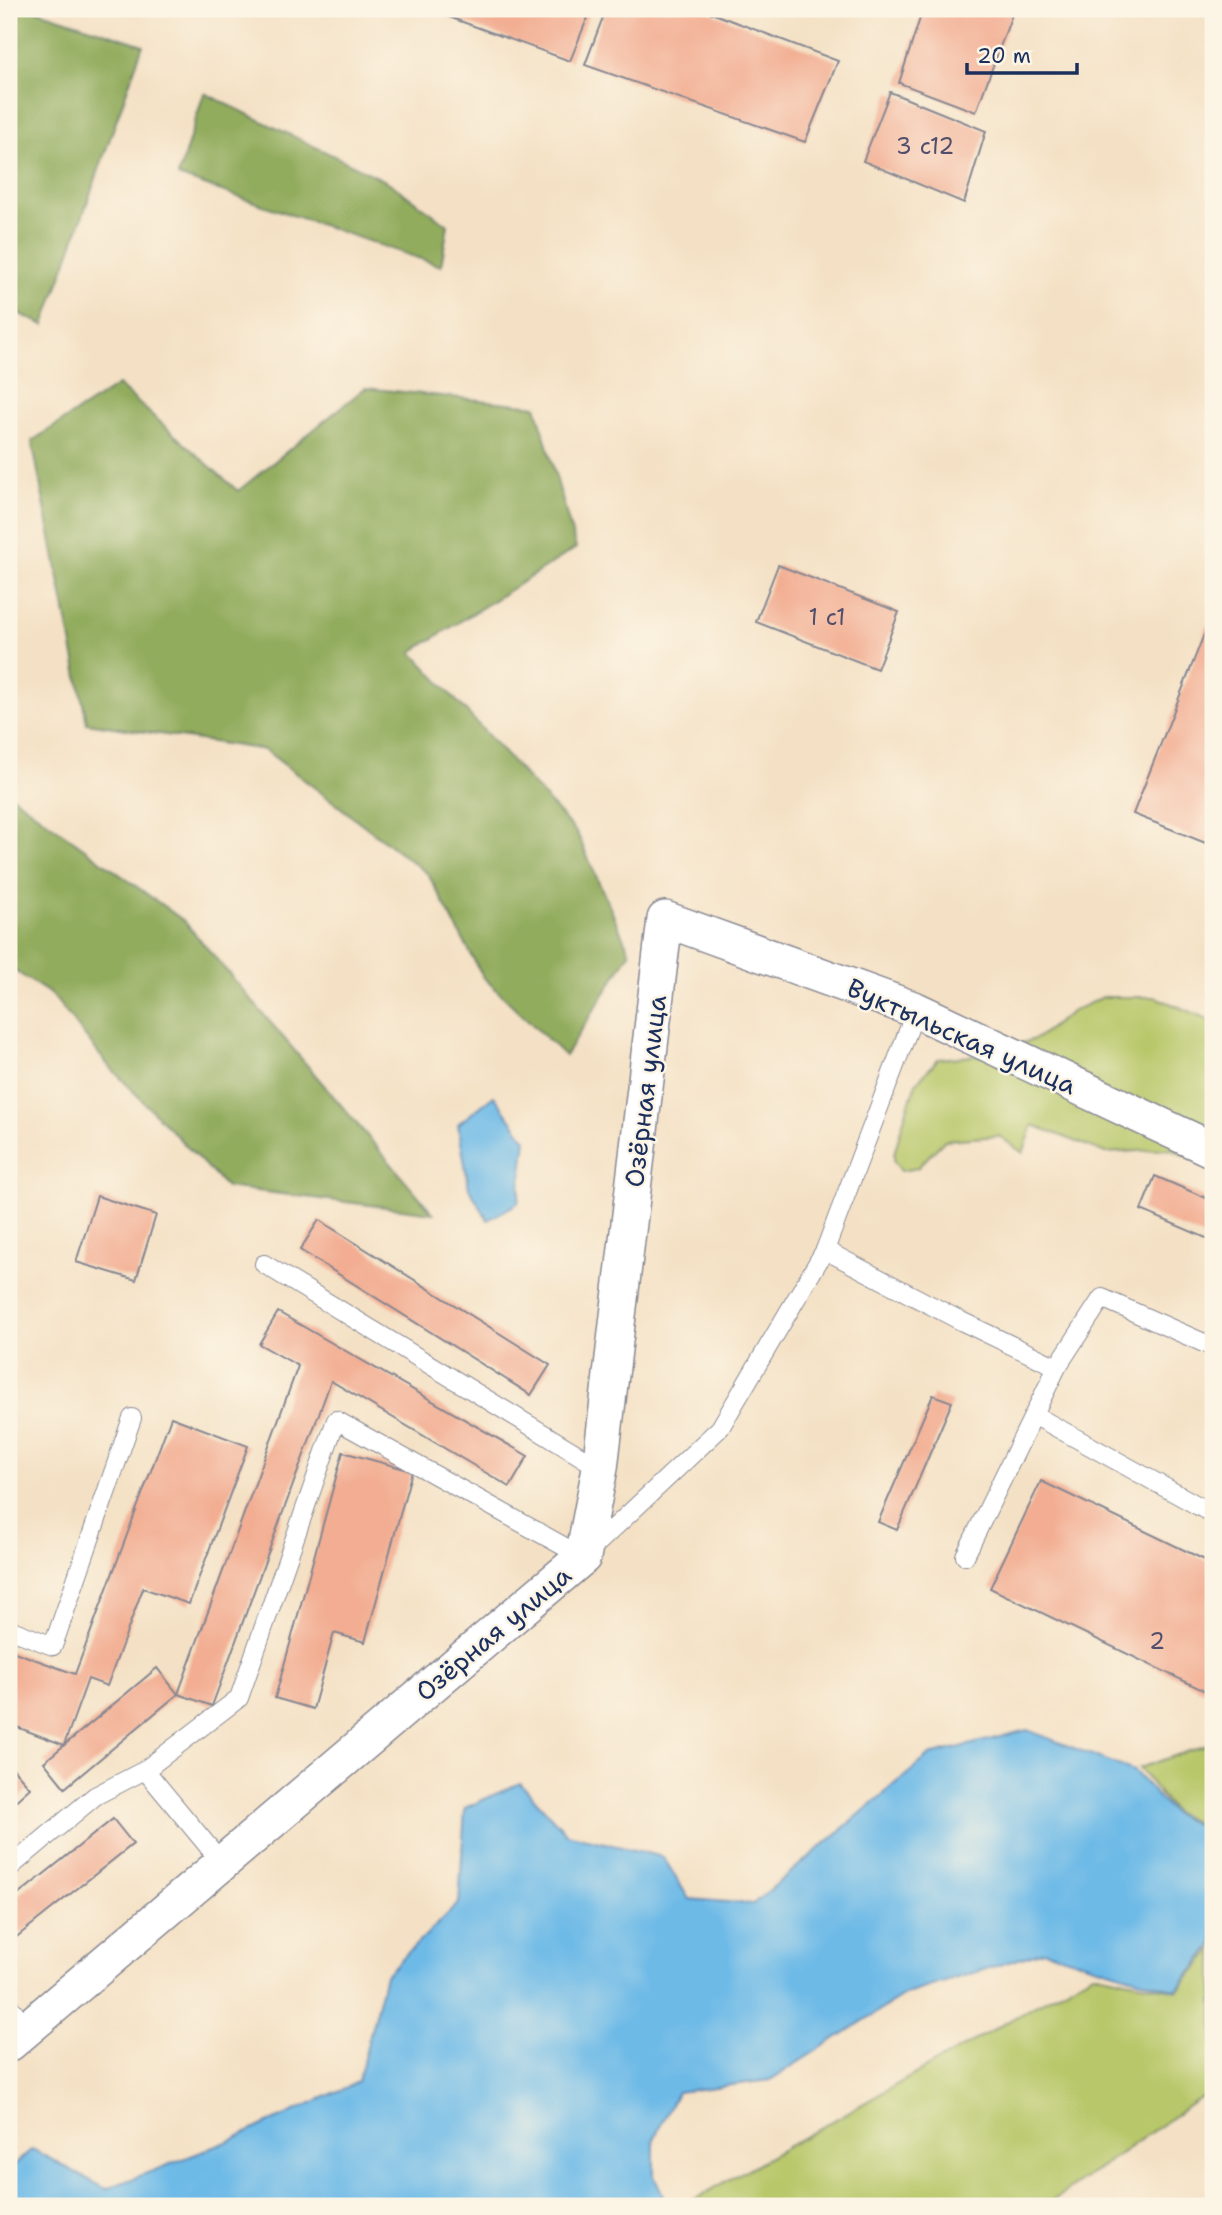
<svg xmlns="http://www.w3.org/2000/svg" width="1222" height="2215" font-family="'Shantell Sans',sans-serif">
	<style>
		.green { fill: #b8c769; stroke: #6a7b64; stroke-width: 2 }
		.forest { fill: #92ac5d; stroke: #566e5e; stroke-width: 2 }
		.water { fill: #6dbae7; stroke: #4474a2; stroke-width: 2 }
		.building { fill: #f2ad92 }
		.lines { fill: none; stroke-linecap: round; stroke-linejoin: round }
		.lane-casing { stroke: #888892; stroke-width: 20 }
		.street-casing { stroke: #888892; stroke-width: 38 }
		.lane { stroke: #fff; stroke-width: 18 }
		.street { stroke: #fff; stroke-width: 35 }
		.labels { text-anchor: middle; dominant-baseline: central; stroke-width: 5; stroke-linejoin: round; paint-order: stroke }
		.number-label { font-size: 23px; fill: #514e6b }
		.street-label { font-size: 26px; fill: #1b2f5e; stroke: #fcf5e5 }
	</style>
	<rect width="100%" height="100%" fill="#fcf5e5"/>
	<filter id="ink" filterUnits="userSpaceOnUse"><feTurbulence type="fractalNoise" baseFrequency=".0143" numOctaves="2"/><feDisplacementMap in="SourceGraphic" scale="14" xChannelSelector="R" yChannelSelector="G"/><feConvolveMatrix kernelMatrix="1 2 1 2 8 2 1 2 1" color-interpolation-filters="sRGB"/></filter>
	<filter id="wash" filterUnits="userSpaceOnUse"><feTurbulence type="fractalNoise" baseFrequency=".00686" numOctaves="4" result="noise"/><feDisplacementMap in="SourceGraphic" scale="28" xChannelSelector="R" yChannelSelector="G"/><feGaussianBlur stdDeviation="1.57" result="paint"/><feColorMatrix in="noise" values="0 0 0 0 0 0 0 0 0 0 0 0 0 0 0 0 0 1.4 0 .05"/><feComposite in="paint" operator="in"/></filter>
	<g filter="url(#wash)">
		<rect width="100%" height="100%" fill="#f4e1c5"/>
		<!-- green -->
		<path class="green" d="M 1103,997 L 1155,997 L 1213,1021 L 1213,1167 L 1169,1149 L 1106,1153 L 1033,1125 L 1023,1153 L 999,1136 L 945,1140 L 917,1168 L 901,1171 L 894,1161 L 894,1154 L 903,1122 L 916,1083 L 938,1059 L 986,1055 L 1037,1038 L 1073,1011 Z
			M 1213,1743 L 1213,1831 L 1175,1813 L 1139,1768 Z
			M 1213,1949 L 1213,2089 L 1045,2206 L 683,2206 L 1093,1973 L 1177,1991 Z"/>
		<!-- forest -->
		<path class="forest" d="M 9,9 L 33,9 L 143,45 L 44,325 L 9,309 Z
			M 204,93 L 388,182 L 448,225 L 441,266 L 178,176 Z
			M 118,385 L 238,491 L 365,388 L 536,406 L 576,548 L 412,652 L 577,833 L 630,953 L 565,1056 L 483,977 L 428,874 L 265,750 L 87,723 L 32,441 Z
			M 9,794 L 184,921 L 433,1213 L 226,1187 L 108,1065 L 52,995 L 9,967 Z"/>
		<!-- water -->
		<path class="water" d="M 494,1096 L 526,1140 L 518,1203 L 488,1220 L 469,1188 L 458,1124 Z
			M 1027,1730 L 1134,1771 L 1174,1814 L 1213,1833 L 1213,1945 L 1176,1990 L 1044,1951 L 906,1994 L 770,2080 L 677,2092 L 654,2139 L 654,2176 L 668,2206 L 9,2206 L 9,2170 L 32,2149 L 106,2189 L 222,2144 L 358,2082 L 385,1975 L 459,1903 L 465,1808 L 520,1783 L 567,1834 L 663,1857 L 689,1899 L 753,1904 L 930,1755 Z"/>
		<g id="blocks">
			<!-- building -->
			<path class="building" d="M 427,9 L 591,9 L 570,61 Z
				M 606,9 L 701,9 L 838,61 L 805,142 L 585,65 Z
				M 923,9 L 1014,9 L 976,112 L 899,83 Z
				M 890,92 L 986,131 L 964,203 L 863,161 Z
				M 778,565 L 899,612 L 877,669 L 756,622 Z
				M 1209,622 L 1213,623 L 1213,846 L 1133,814 Z
				M 1155,1176 L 1213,1201 L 1213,1241 L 1141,1210 Z
				M 97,1196 L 156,1215 L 136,1280 L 76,1262 Z
				M 319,1220 L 550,1365 L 531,1395 L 300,1250 Z
				M 278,1312 L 528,1456 L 510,1487 L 331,1381 L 212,1706 L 178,1694 L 298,1366 L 259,1344 Z
				M 933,1395 L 952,1402 L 897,1530 L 878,1522 Z
				M 171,1417 L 248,1446 L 189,1604 L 143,1588 L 107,1686 L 88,1679 L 64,1745 L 9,1724 L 9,1650 L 75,1674 Z
				M 343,1452 L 412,1471 L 365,1642 L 334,1633 L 313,1709 L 275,1698 Z
				M 1041,1481 L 1213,1564 L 1213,1695 L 990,1588 Z
				M 157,1668 L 178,1694 L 65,1788 L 44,1762 Z
				M 9,1764 L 30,1788 L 9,1807 Z
				M 113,1819 L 133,1844 L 9,1943 L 9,1902 Z"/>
		</g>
	</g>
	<g filter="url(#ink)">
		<use href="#blocks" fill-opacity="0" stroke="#888892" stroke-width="2"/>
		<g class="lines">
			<!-- lane casing -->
			<g class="lane-casing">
				<path id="lane" d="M 825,1250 L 961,1321 L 1057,1367
					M 264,1264 L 600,1468
					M 1034,1415 L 1213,1514
					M 965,1556 L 1057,1367 L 1102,1298 L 1213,1347
					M 9,1629 L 53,1646 L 132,1418
					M 145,1770 L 222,1863
					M 9,1868 L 95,1796 L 145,1770 L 239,1698 L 336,1420 L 583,1557 L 720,1428 L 825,1250 L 916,1010
					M 9,2006 L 28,2028"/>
			</g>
			<!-- street casing -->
			<g class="street-casing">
				<path id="street" d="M 9,2044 L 583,1557 L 600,1468 L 665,919 L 916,1010 L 1213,1150"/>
			</g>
			<!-- lane -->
			<use href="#lane" class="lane"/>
			<!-- street -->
			<use href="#street" class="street"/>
		</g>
	</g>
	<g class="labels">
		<!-- number labels -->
		<g class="number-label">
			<text x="925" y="146">3 с12</text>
			<text x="827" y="617">1 с1</text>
			<text x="1157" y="1641">2</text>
		</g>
		<!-- street labels -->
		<g class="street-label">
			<text transform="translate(962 1036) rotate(24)">Вуктыльская улица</text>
			<text transform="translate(645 1091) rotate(-83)">Озёрная улица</text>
			<text transform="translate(493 1633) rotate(-40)">Озёрная улица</text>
		</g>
	</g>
	<!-- margin -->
	<rect width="1222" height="2215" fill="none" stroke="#fcf5e5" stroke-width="35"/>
	<!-- scale -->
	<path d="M967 63v10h110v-10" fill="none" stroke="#1b2f5e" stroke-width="3.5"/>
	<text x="977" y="63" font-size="21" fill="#1b2f5e" stroke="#fcf5e5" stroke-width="5" paint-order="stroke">20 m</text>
</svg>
